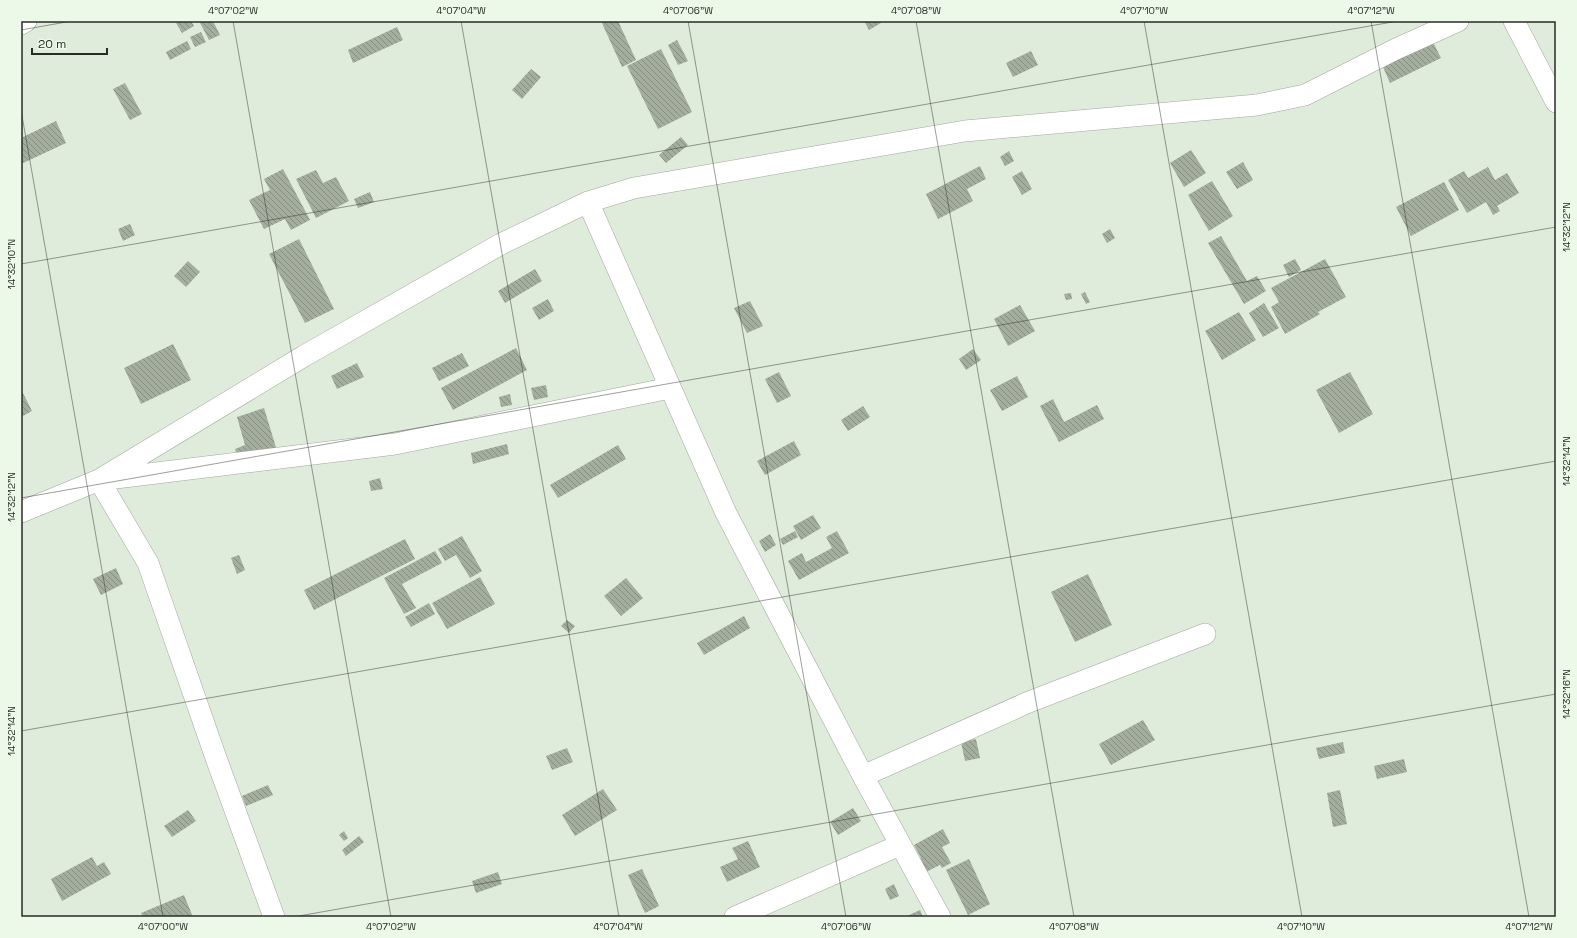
<svg xmlns="http://www.w3.org/2000/svg" width="1577" height="938" font-family="'Space Grotesk',sans-serif">
	<style>
		.building { fill: url(#building-back-hatch) }
		.lines { fill: none; stroke-linecap: round; stroke-linejoin: round }
		.minor-casing { stroke: #9fa99a; stroke-width: 22 }
		.minor { stroke: #fff; stroke-width: 21 }
		.ticks { fill: none; stroke: #282c26; stroke-width: 1; stroke-opacity: 0.45 }
		.neatline { fill: none; stroke: #282c26; stroke-width: 1.5 }
		.ticks-label { font-size: 10px; text-anchor: middle; fill: #282c26 }
	</style>
	<defs>
		<pattern id="building-back-hatch" width="6" height="6" patternUnits="userSpaceOnUse"><rect width="6" height="6" fill="#a3ae9f"/><path d="M-1 5l2 2M0 0l6 6M5-1l2 2" fill="none" stroke="#858e81"/></pattern>
	</defs>
	<rect width="100%" height="100%" fill="#dfebdb"/>
	<!-- building -->
	<path class="building" d="M 179,21 L 191,21 L 194,26 L 182,33 L 176,23 Z
		M 199,21 L 213,21 L 220,35 L 209,40 Z
		M 601,21 L 618,21 L 636,60 L 622,67 Z
		M 864,21 L 879,21 L 881,23 L 869,30 Z
		M 397,27 L 403,40 L 353,63 L 348,50 Z
		M 201,32 L 206,42 L 195,47 L 190,37 Z
		M 677,40 L 688,61 L 678,65 L 668,45 Z
		M 187,41 L 191,49 L 170,60 L 166,52 Z
		M 1433,42 L 1441,58 L 1390,83 L 1383,67 Z
		M 661,49 L 692,112 L 658,129 L 627,66 Z
		M 1031,51 L 1038,65 L 1013,77 L 1006,63 Z
		M 531,69 L 541,77 L 522,99 L 512,90 Z
		M 125,83 L 142,114 L 130,120 L 113,89 Z
		M 56,121 L 66,143 L 21,164 L 21,138 Z
		M 681,137 L 688,145 L 666,163 L 659,155 Z
		M 1191,150 L 1206,173 L 1184,187 L 1170,163 Z
		M 1009,151 L 1014,161 L 1005,166 L 1000,157 Z
		M 1243,162 L 1253,180 L 1237,189 L 1226,172 Z
		M 980,166 L 986,179 L 967,189 L 973,201 L 938,219 L 926,194 Z
		M 1488,167 L 1495,180 L 1507,173 L 1519,193 L 1497,206 L 1500,211 L 1493,215 L 1486,202 L 1467,213 L 1448,180 L 1464,171 L 1468,178 Z
		M 283,169 L 310,220 L 291,230 L 285,219 L 264,229 L 249,200 L 270,190 L 264,179 Z
		M 316,170 L 323,183 L 336,177 L 349,201 L 316,218 L 296,179 Z
		M 1022,171 L 1032,189 L 1022,195 L 1012,177 Z
		M 1212,181 L 1233,216 L 1209,231 L 1188,195 Z
		M 1444,182 L 1459,210 L 1411,236 L 1396,207 Z
		M 370,192 L 374,202 L 358,208 L 354,199 Z
		M 130,224 L 135,235 L 123,241 L 118,229 Z
		M 1110,229 L 1115,238 L 1107,243 L 1102,234 Z
		M 1221,236 L 1247,281 L 1257,276 L 1266,291 L 1244,304 L 1208,243 Z
		M 299,239 L 334,309 L 305,323 L 269,254 Z
		M 1295,259 L 1301,270 L 1289,277 L 1283,265 Z
		M 1325,259 L 1346,297 L 1318,312 L 1320,314 L 1285,334 L 1271,307 L 1279,302 L 1271,288 Z
		M 188,261 L 200,272 L 186,287 L 174,276 Z
		M 535,269 L 542,281 L 505,303 L 498,291 Z
		M 1085,292 L 1090,302 L 1086,304 L 1081,294 Z
		M 1071,293 L 1072,299 L 1066,300 L 1064,294 Z
		M 548,299 L 554,311 L 539,320 L 532,308 Z
		M 750,301 L 763,326 L 747,333 L 734,308 Z
		M 1264,303 L 1279,328 L 1263,337 L 1249,313 Z
		M 1020,305 L 1035,331 L 1008,346 L 994,319 Z
		M 1239,312 L 1256,340 L 1222,360 L 1205,331 Z
		M 173,344 L 191,380 L 141,404 L 124,368 Z
		M 516,348 L 527,370 L 453,410 L 441,388 Z
		M 973,349 L 981,360 L 966,370 L 959,359 Z
		M 462,353 L 469,366 L 439,381 L 432,368 Z
		M 357,363 L 364,377 L 337,389 L 331,376 Z
		M 779,372 L 791,396 L 777,403 L 765,379 Z
		M 1350,372 L 1373,414 L 1339,433 L 1316,390 Z
		M 1017,376 L 1028,397 L 1002,411 L 990,390 Z
		M 546,385 L 548,397 L 534,400 L 531,388 Z
		M 21,389 L 32,411 L 21,417 Z
		M 510,394 L 512,405 L 501,407 L 499,397 Z
		M 1053,399 L 1064,422 L 1097,405 L 1104,419 L 1059,442 L 1040,406 Z
		M 863,406 L 870,417 L 848,431 L 841,420 Z
		M 264,408 L 278,454 L 240,465 L 235,449 L 245,445 L 237,417 Z
		M 794,441 L 801,455 L 765,475 L 757,461 Z
		M 507,444 L 509,454 L 473,464 L 471,453 Z
		M 618,445 L 626,459 L 558,498 L 550,485 Z
		M 380,478 L 383,489 L 371,491 L 369,481 Z
		M 813,515 L 821,528 L 801,540 L 793,526 Z
		M 795,531 L 798,537 L 783,545 L 780,539 Z
		M 837,531 L 849,553 L 799,580 L 788,561 L 802,553 L 806,562 L 832,548 L 826,537 Z
		M 770,534 L 776,545 L 765,552 L 759,541 Z
		M 462,536 L 482,571 L 470,578 L 456,555 L 445,561 L 438,549 Z
		M 405,539 L 415,559 L 314,610 L 304,590 Z
		M 435,551 L 442,563 L 402,584 L 416,608 L 404,614 L 384,578 Z
		M 239,555 L 245,570 L 237,574 L 231,558 Z
		M 116,568 L 123,584 L 101,595 L 93,579 Z
		M 1088,574 L 1112,625 L 1075,642 L 1051,592 Z
		M 480,577 L 495,604 L 447,629 L 432,603 Z
		M 626,578 L 643,598 L 621,616 L 604,596 Z
		M 429,603 L 435,614 L 411,627 L 405,617 Z
		M 744,616 L 750,628 L 704,655 L 697,643 Z
		M 567,620 L 575,626 L 569,633 L 561,626 Z
		M 1143,720 L 1155,740 L 1111,765 L 1099,744 Z
		M 976,739 L 980,758 L 965,761 L 961,742 Z
		M 1343,742 L 1345,753 L 1319,759 L 1316,748 Z
		M 567,748 L 573,762 L 552,770 L 546,756 Z
		M 1404,759 L 1407,772 L 1377,779 L 1374,766 Z
		M 268,785 L 273,795 L 246,806 L 242,796 Z
		M 603,789 L 617,810 L 575,836 L 562,815 Z
		M 1340,790 L 1347,824 L 1333,827 L 1327,793 Z
		M 853,808 L 861,821 L 838,835 L 830,822 Z
		M 188,810 L 196,821 L 172,837 L 164,826 Z
		M 943,829 L 950,843 L 942,847 L 951,863 L 942,868 L 940,865 L 926,872 L 919,859 L 921,858 L 914,845 Z
		M 344,831 L 348,838 L 344,841 L 339,835 Z
		M 359,836 L 364,842 L 346,856 L 342,850 Z
		M 748,841 L 760,867 L 727,882 L 720,867 L 738,859 L 732,848 Z
		M 92,857 L 97,866 L 104,862 L 111,874 L 62,901 L 51,879 Z
		M 969,859 L 990,904 L 968,915 L 946,870 Z
		M 642,869 L 659,906 L 645,913 L 628,875 Z
		M 498,872 L 502,884 L 476,893 L 472,881 Z
		M 894,884 L 899,896 L 890,900 L 885,889 Z
		M 184,895 L 193,917 L 143,917 L 141,913 Z
		M 920,910 L 923,917 L 905,917 Z"/>
	<g class="lines">
		<!-- minor casing -->
		<g class="minor-casing">
			<path id="minor" d="M 1514,21 L 1556,102
				M 21,24 L 26,21
				M 588,202 L 726,513 L 863,776 L 940,917
				M 21,512 L 99,480 L 395,444 L 670,388
				M 863,776 L 1029,702 L 1205,634
				M 274,917 L 216,758 L 148,563 L 99,480 L 304,356 L 501,244 L 588,202 L 634,188 L 965,131 L 1257,105 L 1305,95 L 1396,49 L 1458,21
				M 735,917 L 900,845"/>
		</g>
		<!-- minor -->
		<use href="#minor" class="minor"/>
	</g>
	<!-- ticks -->
	<path class="ticks" d="M 233,21 L 391,917M 461,21 L 619,917M 688,21 L 846,917M 916,21 L 1074,917M 1144,21 L 1302,917M 1371,21 L 1529,917M 21,30 L 72,21M 21,110 L 163,917M 21,264 L 1398,21M 21,498 L 1556,227M 21,731 L 1556,461M 293,917 L 1556,694"/>
	<!-- border -->
	<rect width="1577" height="938" fill="none" stroke="#ecf8e8" stroke-width="44"/>
	<!-- scale -->
	<path d="M32 48v6h75v-6" fill="none" stroke="#282c26" stroke-width="2"/>
	<text x="38" y="48" font-size="12" fill="#282c26" stroke="#ecf8e8" stroke-width="3" paint-order="stroke">20 m</text>
	<rect x="22" y="22" width="1533" height="894" class="neatline"/>
	<g class="ticks-label">
		<text x="233" y="14">4°07'02"W</text>
		<text x="461" y="14">4°07'04"W</text>
		<text x="688" y="14">4°07'06"W</text>
		<text x="916" y="14">4°07'08"W</text>
		<text x="1144" y="14">4°07'10"W</text>
		<text x="1371" y="14">4°07'12"W</text>
		<text transform="translate(1566 227) rotate(-90)" y="4">14°32'12"N</text>
		<text transform="translate(11 264) rotate(-90)" y="4">14°32'10"N</text>
		<text transform="translate(1566 461) rotate(-90)" y="4">14°32'14"N</text>
		<text transform="translate(11 497) rotate(-90)" y="4">14°32'12"N</text>
		<text transform="translate(1566 694) rotate(-90)" y="4">14°32'16"N</text>
		<text transform="translate(11 731) rotate(-90)" y="4">14°32'14"N</text>
		<text x="163" y="930">4°07'00"W</text>
		<text x="391" y="930">4°07'02"W</text>
		<text x="618" y="930">4°07'04"W</text>
		<text x="846" y="930">4°07'06"W</text>
		<text x="1074" y="930">4°07'08"W</text>
		<text x="1301" y="930">4°07'10"W</text>
		<text x="1529" y="930">4°07'12"W</text>
	</g>
</svg>
